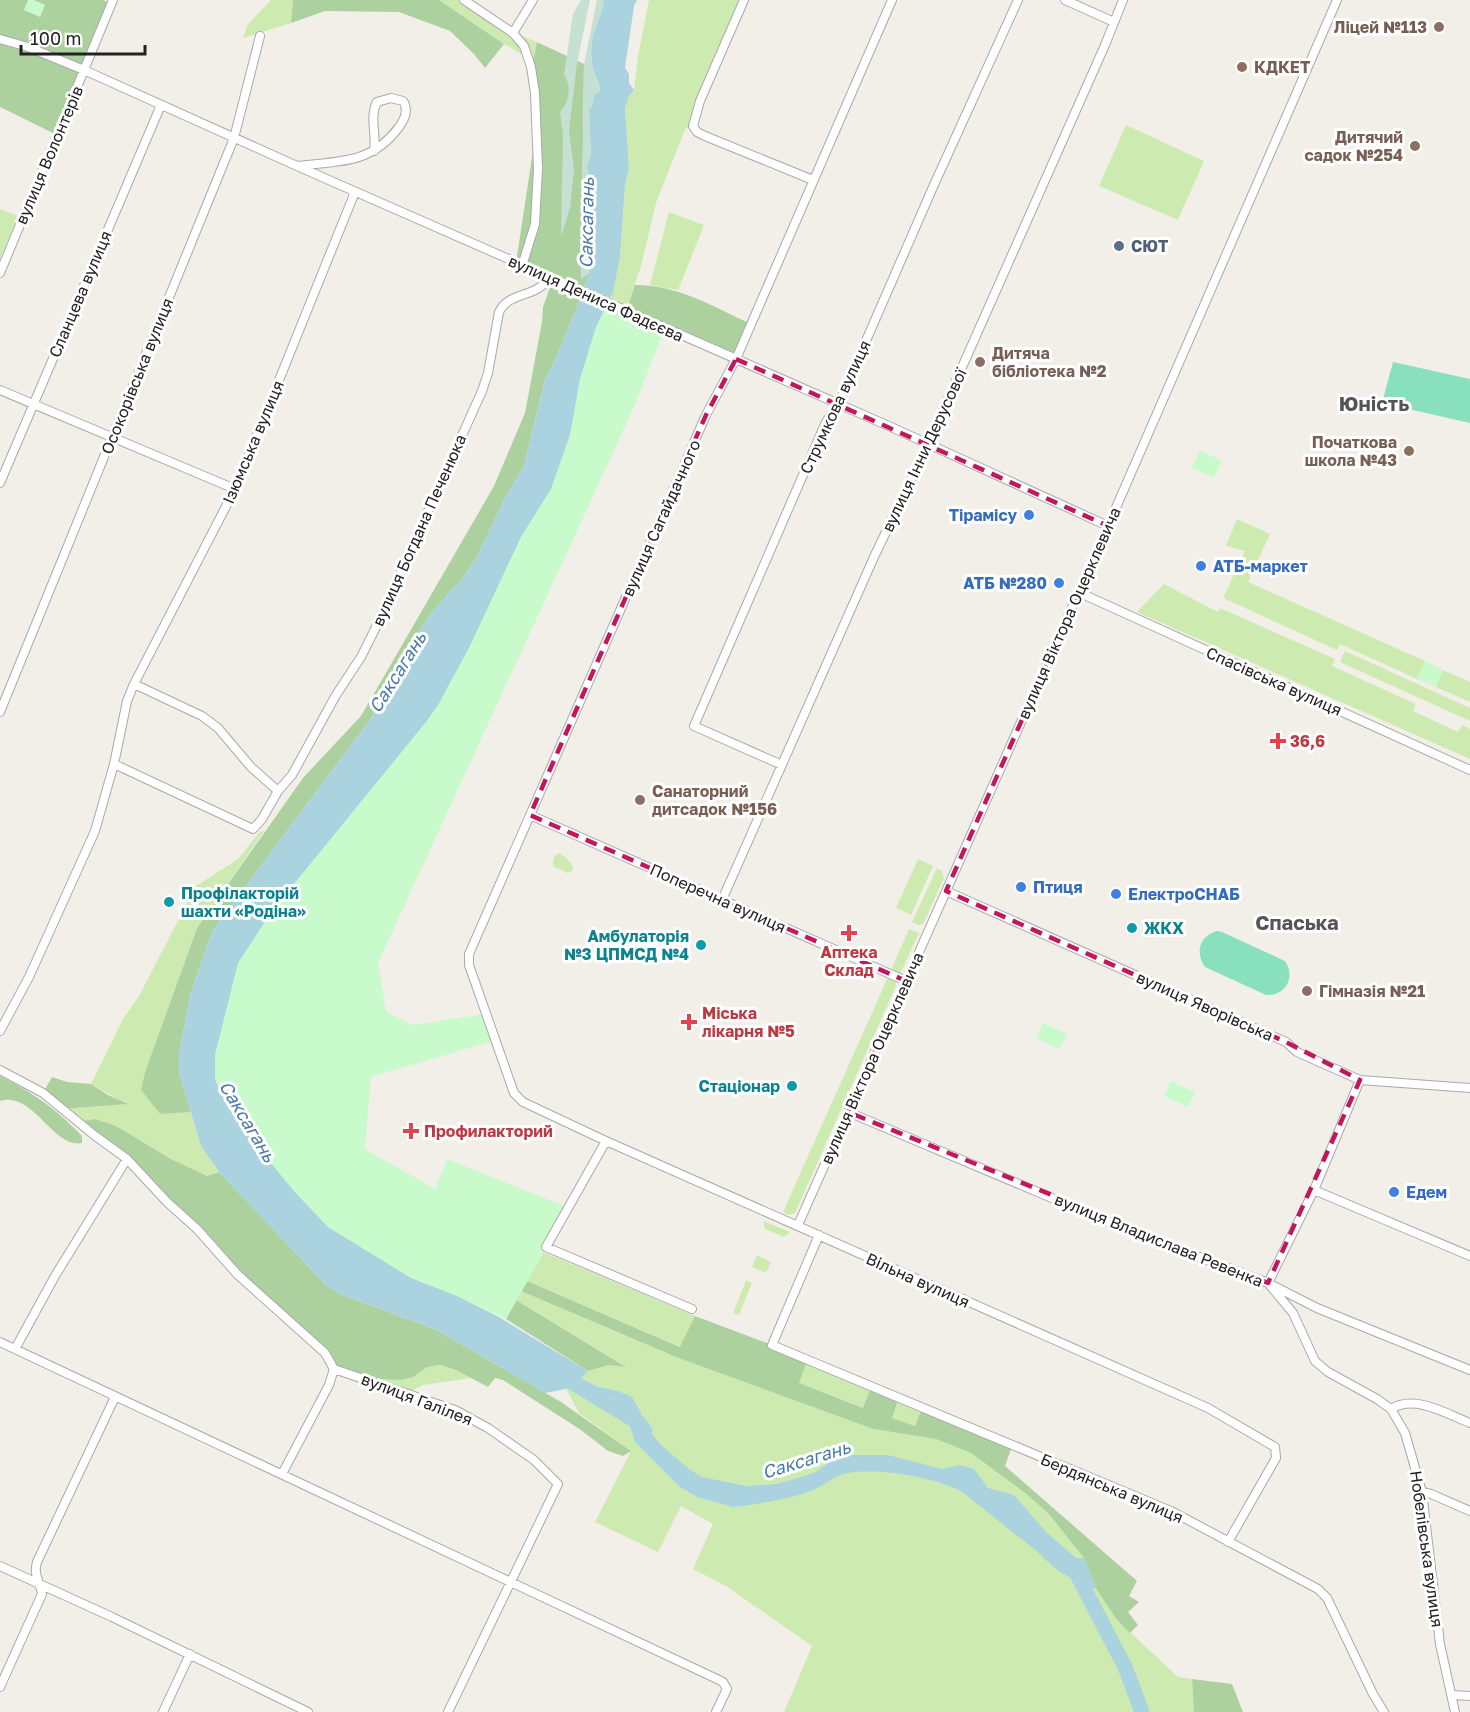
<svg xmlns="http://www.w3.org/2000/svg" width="1470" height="1712" font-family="'Golos Text',sans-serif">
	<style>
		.grass { fill: #cdebb0 }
		.forest { fill: #add19e }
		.wetland { fill: #c6e0d4 }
		.park { fill: #c8facc }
		.pitch { fill: #88e0be }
		.water { fill: #aad3df }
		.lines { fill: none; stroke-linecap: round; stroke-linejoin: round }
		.river { stroke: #aad3df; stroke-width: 15 }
		.minor-casing { stroke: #a9a9a9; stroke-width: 10 }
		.minor { stroke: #fff; stroke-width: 8 }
		.marked { fill: none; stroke: #c2185b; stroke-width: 4.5; stroke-dasharray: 12 8; stroke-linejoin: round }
		.education-dot { fill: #8d6e63; stroke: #fff; stroke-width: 2 }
		.service-dot { fill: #5c6f8a; stroke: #fff; stroke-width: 2 }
		.shop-dot { fill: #3f7fe0; stroke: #fff; stroke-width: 2 }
		.health-dot { fill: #e0444e; stroke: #fff; stroke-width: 2 }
		.culture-dot { fill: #0f9aa8; stroke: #fff; stroke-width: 2 }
		.labels { text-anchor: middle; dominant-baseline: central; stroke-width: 6; stroke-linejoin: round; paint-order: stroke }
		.education-label { font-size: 16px; font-weight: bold; fill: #785e54; stroke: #fff; text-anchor: start }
		.street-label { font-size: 16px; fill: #222; stroke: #fff }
		.service-label { font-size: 16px; font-weight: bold; fill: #4e5e75; stroke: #fff; text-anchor: start }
		.shop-label { font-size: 16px; font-weight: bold; fill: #366cbe; stroke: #fff; text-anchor: start }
		.health-label { font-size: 16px; font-weight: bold; fill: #be3a42; stroke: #fff; text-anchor: start }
		.culture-label { font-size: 16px; font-weight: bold; fill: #0d838f; stroke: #fff; text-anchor: start }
		.water-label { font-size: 18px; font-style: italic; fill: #4a7aab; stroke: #fff }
		.quarter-label { font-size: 20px; font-weight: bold; fill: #555; stroke: #fff }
	</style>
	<rect width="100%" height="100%" fill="#f2efe9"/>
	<!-- grass -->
	<path class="grass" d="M 271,0 L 293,0 L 291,23 L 243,38 L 248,24 Z
		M 439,0 L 464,0 L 513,33 L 537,42 L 533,61 L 504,44 Z
		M 649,0 L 744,0 L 693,121 L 685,130 L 656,203 L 641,266 L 626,311 L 609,303 L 613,293 L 620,257 L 625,185 L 629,168 L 625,108 L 629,96 L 634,90 L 638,56 Z
		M 1126,125 L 1204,161 L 1178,220 L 1099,186 Z
		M 0,209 L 18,216 L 0,259 Z
		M 669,212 L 704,225 L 678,290 L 650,285 Z
		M 1237,519 L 1270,534 L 1248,582 L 1425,661 L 1417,679 L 1340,644 L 1337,650 L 1223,598 L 1245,551 L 1226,546 Z
		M 1164,584 L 1218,612 L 1220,608 L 1335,659 L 1332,666 L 1416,704 L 1413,711 L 1458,732 L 1462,725 L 1470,729 L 1470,759 L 1137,612 Z
		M 1345,651 L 1470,708 L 1470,721 L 1340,662 Z
		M 1443,670 L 1470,682 L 1470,702 L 1436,687 Z
		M 265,830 L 197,928 L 145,1072 L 141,1090 L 160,1114 L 191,1112 L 201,1146 L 219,1172 L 207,1176 L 191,1171 L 148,1145 L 78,1122 L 62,1109 L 126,1104 L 91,1084 L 123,1019 L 139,996 L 196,886 L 238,859 L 259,833 Z
		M 559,853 C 565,856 574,864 573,871 L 567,873 L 554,867 C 552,862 553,855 559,853 Z
		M 918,859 L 933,866 L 911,915 L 896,908 Z
		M 937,868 L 942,871 L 944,878 L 923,924 L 919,925 L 912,922 Z
		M 909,929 L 919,933 L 900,974 L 891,970 Z
		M 888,977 L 895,981 L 896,986 L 795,1213 L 788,1215 L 783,1212 Z
		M 763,1221 L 790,1232 L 784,1237 L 765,1229 Z
		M 543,1252 L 695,1316 L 681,1347 L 527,1281 Z
		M 757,1255 L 771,1262 L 766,1273 L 752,1267 Z
		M 746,1280 L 752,1283 L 739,1315 L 733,1313 Z
		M 521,1291 L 676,1357 L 873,1429 L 936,1439 L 971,1453 L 1025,1493 L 1048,1513 L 1084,1558 L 1117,1620 L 1178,1677 L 1192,1679 L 1194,1712 L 784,1712 L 812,1646 L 726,1586 L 693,1569 L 713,1524 L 681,1506 L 658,1552 L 595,1522 L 631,1451 L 579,1413 L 566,1389 L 588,1371 L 609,1365 L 625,1366 L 516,1300 Z
		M 807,1361 L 871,1387 L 864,1408 L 798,1383 Z
		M 440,1365 L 456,1370 L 471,1378 L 423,1385 L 406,1394 L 364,1378 L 413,1377 L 426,1367 Z
		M 899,1398 L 922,1408 L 915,1426 L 892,1418 Z"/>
	<!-- forest -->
	<path class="forest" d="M 0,0 L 103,0 L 112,4 L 57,135 L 0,107 Z
		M 293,0 L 439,0 L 504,44 L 485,68 L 474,54 L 450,31 L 399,12 L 325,11 L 291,23 Z
		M 537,42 L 584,64 L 581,278 L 589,273 L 578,305 L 552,367 L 545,380 L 524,466 L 506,496 L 477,557 L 462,579 L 432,612 L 418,633 L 400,674 L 369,721 L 213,930 L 191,992 L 179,1054 L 179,1072 L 191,1112 L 160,1114 L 141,1090 L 145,1072 L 197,928 L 303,778 L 361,716 L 494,486 L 525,413 L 542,322 L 543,307 L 553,279 L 516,263 L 539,111 L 533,61 Z
		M 635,285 C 678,285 712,306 751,324 L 736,359 L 626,311 Z
		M 0,1076 C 36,1095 54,1107 82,1136 L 82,1143 C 53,1149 33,1090 0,1101 Z
		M 52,1077 L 67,1082 L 91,1084 L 108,1095 L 128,1104 L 62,1109 L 43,1093 Z
		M 95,1119 L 116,1126 L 171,1159 L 207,1176 L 219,1172 L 326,1285 L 340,1294 L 437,1330 L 561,1402 L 631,1451 L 623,1456 L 608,1451 L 581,1430 L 503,1380 L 495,1378 L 488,1387 L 456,1370 L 440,1365 L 427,1367 L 413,1377 L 401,1380 L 364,1378 L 342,1371 L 258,1294 L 148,1180 L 78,1122 Z
		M 527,1281 L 680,1347 L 695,1316 L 772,1345 L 807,1361 L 799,1383 L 863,1408 L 871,1387 L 899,1398 L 892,1418 L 915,1426 L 922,1408 L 1012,1446 L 1005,1466 L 1137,1581 L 1129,1596 L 1139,1602 L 1128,1612 L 1138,1625 L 1130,1633 L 1117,1620 L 1095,1587 L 1084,1558 L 1048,1513 L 1025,1493 L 971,1453 L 936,1439 L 873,1429 L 676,1357 L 521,1291 Z
		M 516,1300 L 626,1367 L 609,1365 L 588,1371 L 506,1319 Z
		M 1192,1679 L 1232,1684 L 1243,1712 L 1194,1712 Z"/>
	<!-- wetland -->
	<path class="wetland" d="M 581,0 L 590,0 L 577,63 L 569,130 L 574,170 L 570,208 L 561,237 L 563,136 L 560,112 C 569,103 572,86 564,75 L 573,14 Z
		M 597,0 L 604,0 C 603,15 594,27 592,41 C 591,49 591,62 593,69 C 595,78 600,82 600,91 L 594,95 L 592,106 L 589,109 L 591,155 L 587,165 L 589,197 L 585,227 L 594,254 L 589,273 L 581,279 L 584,64 Z"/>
	<!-- park -->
	<path class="park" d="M 28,0 L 34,0 L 45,5 L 40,17 L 24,10 Z
		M 609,303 L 665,328 L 634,407 L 378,963 L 386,1011 L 412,1025 L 486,1014 L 496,1040 L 371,1077 L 365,1149 L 435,1189 L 447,1159 L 569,1208 L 506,1319 L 457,1296 L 411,1278 L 328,1227 L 293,1190 L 239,1124 L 215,1080 L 215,1055 L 238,963 L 272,911 L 426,722 L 438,705 L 469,648 L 521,537 L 551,489 L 570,435 L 580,379 L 596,327 Z
		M 1200,450 L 1222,461 L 1214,478 L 1192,467 Z
		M 1425,661 L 1443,670 L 1436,687 L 1417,679 Z
		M 1043,1023 L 1067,1034 L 1060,1049 L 1036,1038 Z
		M 1171,1081 L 1195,1092 L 1188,1107 L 1164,1096 Z"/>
	<!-- pitch -->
	<path class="pitch" d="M 1393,362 L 1470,379 L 1470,423 L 1382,403 Z
		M 1217,931 L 1222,932 L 1285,961 C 1296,977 1286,996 1266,995 L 1205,967 C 1195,953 1199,936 1217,931 Z"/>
	<!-- water -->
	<path class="water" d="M 604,0 L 637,0 L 634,6 L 625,68 L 629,74 L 629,83 L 634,90 L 629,96 L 625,108 L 629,168 L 625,185 L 620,257 L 613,293 L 596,327 L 580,379 L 570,435 L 551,489 L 521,537 L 469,648 L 438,705 L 426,722 L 272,911 L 238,963 L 215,1055 L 215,1080 L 239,1124 L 293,1190 L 328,1227 L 411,1278 L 457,1296 L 497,1316 L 588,1371 L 581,1378 L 598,1387 L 618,1391 L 632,1397 L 640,1411 L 646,1427 L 661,1445 L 689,1469 L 702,1477 L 746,1486 L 777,1484 L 814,1473 L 834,1459 L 849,1455 L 888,1455 L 942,1469 L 960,1465 L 974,1469 L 988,1488 L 1014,1495 L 1046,1532 L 1076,1558 L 1084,1558 L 1097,1589 C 1074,1581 1056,1572 1040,1554 L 961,1491 C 930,1477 883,1468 848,1473 C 834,1475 824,1486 811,1491 C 790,1499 766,1502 743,1506 L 733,1507 L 697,1497 L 680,1487 L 635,1442 L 630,1426 L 629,1411 L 614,1398 L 570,1386 L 566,1389 L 545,1393 L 437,1330 L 340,1294 L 326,1285 L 219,1172 L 201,1146 L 179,1072 L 179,1054 L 191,992 L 213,930 L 369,721 L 400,674 L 418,633 L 432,612 L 462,579 L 477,557 L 506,496 L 524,466 L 545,380 L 552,367 L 578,305 L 594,257 L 585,227 L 589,197 L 586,184 L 588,176 L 587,165 L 591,155 L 589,109 L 592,106 L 594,95 L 600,91 C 600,82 595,77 593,69 C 591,61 591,48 592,41 C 594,26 603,15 604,0 Z"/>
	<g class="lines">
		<!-- river -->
		<path class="river" d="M 565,1378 L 639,1423 L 645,1431
			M 1073,1567 L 1125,1667 L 1142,1712"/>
		<!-- minor casing -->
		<g class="minor-casing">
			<path id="minor" d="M 464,0 L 513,33 L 533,0
				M 744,0 L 700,101 L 693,126 L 697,132 L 705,136 L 813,180
				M 892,0 L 736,359 L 706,415 L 469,954 L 469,965 L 514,1093 L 523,1102 L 606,1141 L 1208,1408 L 1275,1447 L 1276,1458 L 1228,1542
				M 1065,0 L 1114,22
				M 513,33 L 524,46 L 531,67 L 535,93 L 538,169 L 535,224 L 522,266
				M 0,39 L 28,47 L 84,70 L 297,166 L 891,427 L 1108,526
				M 297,166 C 339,161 372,164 399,127 C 405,119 409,110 403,101 L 391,98 L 377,102 C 369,117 377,135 374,151
				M 0,273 L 113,0
				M 0,390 L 235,489
				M 0,483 L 161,105
				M 1078,592 L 1470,770
				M 134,684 L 235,489 L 355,192
				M 0,712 L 234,138 L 260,36
				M 114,764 L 253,829 L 262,819 L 278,791
				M 782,765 L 694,726 L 826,422 L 838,405 L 933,187 L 1018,0
				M 530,815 L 906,981
				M 946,891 L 1286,1042 L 1297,1052 L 1360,1080 L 1470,1088
				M 722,900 L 874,557 L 928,444 L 1105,45 L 1123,0
				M 0,1031 L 29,977 L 95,831 L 114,764 L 127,701 L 134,684 L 202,716 L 218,728 L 251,767 L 278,791 L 292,775 L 336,695 L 361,657 L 375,629 L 482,391 L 488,373 L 499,312 C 510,290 537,299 549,277
				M 0,1070 L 43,1093 L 94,1135 L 127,1159 L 167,1202 L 197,1229 L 237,1274 L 325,1353 L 334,1369
				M 1360,1080 L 1314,1190 L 1268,1283 L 1293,1313 L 1315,1361 L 1328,1372 L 1377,1399 L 1391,1409 L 1405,1433 L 1422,1492 L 1440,1644 L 1455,1712
				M 848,1112 L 1123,1228 L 1268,1283 L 1317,1308 L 1470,1370
				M 606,1141 L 546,1247 L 692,1309
				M 1314,1190 L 1470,1256
				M 798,1225 L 1108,526 L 1337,0
				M 819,1235 L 772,1345 L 1171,1511 L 1318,1589 L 1327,1598 L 1373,1694 L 1384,1712
				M 0,1342 L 717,1679 L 723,1682 L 727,1689 L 716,1712
				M 15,1349 L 55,1276 L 127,1159
				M 334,1369 L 455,1410 L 488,1428 L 534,1460 L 558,1484 L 448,1712
				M 1391,1409 C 1415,1394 1447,1414 1470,1423
				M 282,1474 L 329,1385 L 334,1369
				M 1422,1492 L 1431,1494 L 1470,1511
				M 0,1566 L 112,1617 L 308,1712
				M 0,1687 L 42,1594 C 40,1581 33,1575 37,1562 L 115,1397
				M 1452,1695 L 1470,1696
				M 163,1712 L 190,1654"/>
		</g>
		<!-- minor -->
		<use href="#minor" class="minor"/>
	</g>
	<!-- marked area -->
	<path class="marked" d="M 736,359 L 1108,526 L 946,891 L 1286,1042 L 1360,1080 L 1268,1283 L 848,1112 L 906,981 L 530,815 L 706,415 Z"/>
	<!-- markers -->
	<g class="education-dot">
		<circle cx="1439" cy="27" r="6"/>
		<circle cx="1242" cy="67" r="6"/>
		<circle cx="1415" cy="146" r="6"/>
		<circle cx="980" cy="362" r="6"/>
		<circle cx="1409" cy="451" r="6"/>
		<circle cx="640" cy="800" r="6"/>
		<circle cx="1307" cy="991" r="6"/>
	</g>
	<circle class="service-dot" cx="1119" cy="246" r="6"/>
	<g class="shop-dot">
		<circle cx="1029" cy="515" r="6"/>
		<circle cx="1201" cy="566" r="6"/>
		<circle cx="1059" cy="583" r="6"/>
		<circle cx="1021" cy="887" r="6"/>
		<circle cx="1116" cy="894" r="6"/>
		<circle cx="1394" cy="1192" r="6"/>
	</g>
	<g class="health-dot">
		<path d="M1275 732h6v6h6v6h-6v6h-6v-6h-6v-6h6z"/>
		<path d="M846 924h6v6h6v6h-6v6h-6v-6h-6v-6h6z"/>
		<path d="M686 1013h6v6h6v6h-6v6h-6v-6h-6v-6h6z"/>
		<path d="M408 1122h6v6h6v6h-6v6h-6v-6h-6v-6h6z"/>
	</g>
	<g class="culture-dot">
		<circle cx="169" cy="902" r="6"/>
		<circle cx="1132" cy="928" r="6"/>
		<circle cx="701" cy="945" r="6"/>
		<circle cx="792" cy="1086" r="6"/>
	</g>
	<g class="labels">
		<!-- education labels -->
		<g class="education-label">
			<text x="1427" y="27" text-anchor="end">Ліцей №113</text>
			<text x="1254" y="67">КДКЕТ</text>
			<text x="1403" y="137" text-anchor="end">Дитячий<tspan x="1403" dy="18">садок №254</tspan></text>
			<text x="992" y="353">Дитяча<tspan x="992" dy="18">бібліотека №2</tspan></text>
			<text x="1397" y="442" text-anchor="end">Початкова<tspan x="1397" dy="18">школа №43</tspan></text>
			<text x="652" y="791">Санаторний<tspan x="652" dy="18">дитсадок №156</tspan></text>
			<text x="1319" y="991">Гімназія №21</text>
		</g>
		<!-- street labels -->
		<g class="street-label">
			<text transform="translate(49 155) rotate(-67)">вулиця Волонтерів</text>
			<text transform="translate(80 294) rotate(-67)">Сланцева вулиця</text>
			<text transform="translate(596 298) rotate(24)">вулиця Дениса Фадєєва</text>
			<text transform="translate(137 376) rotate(-68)">Осокорівська вулиця</text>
			<text transform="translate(835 407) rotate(-65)">Струмкова вулиця</text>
			<text transform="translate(253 442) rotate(-67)">Ізюмська вулиця</text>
			<text transform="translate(924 450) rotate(-65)">вулиця Інни Дерусової</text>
			<text transform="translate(661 518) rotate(-66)">вулиця Сагайдачного</text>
			<text transform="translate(419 530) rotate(-66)">вулиця Богдана Печенюка</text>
			<text transform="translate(1069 613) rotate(-66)">вулиця Віктора Оцерклевича</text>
			<text transform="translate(1274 681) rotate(24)">Спасівська вулиця</text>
			<text transform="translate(718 898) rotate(24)">Поперечна вулиця</text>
			<text transform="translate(1205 1006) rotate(24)">вулиця Яворівська</text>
			<text transform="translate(872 1058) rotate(-66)">вулиця Віктора Оцерклевича</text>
			<text transform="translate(1159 1240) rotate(22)">вулиця Владислава Ревенка</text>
			<text transform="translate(918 1280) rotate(24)">Вільна вулиця</text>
			<text transform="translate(417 1399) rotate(21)">вулиця Галілея</text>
			<text transform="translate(1112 1488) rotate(23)">Бердянська вулиця</text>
			<text transform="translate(1427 1549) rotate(82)">Нобелівська вулиця</text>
		</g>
		<!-- service labels -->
		<g class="service-label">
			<text x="1131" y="246">СЮТ</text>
		</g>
		<!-- shop labels -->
		<g class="shop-label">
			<text x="1017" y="515" text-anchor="end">Тірамісу</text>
			<text x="1213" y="566">АТБ-маркет</text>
			<text x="1047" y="583" text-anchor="end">АТБ №280</text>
			<text x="1033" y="887">Птиця</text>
			<text x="1128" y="894">ЕлектроСНАБ</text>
			<text x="1406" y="1192">Едем</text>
		</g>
		<!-- health labels -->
		<g class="health-label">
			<text x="1290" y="741">36,6</text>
			<text x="849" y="952" text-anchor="middle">Аптека<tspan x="849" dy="18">Склад</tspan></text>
			<text x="702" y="1013">Міська<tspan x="702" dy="18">лікарня №5</tspan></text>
			<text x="424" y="1131">Профилакторий</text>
		</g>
		<!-- culture labels -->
		<g class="culture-label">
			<text x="181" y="893">Профілакторій<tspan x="181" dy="18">шахти «Родіна»</tspan></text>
			<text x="1144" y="928">ЖКХ</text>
			<text x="689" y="936" text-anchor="end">Амбулаторія<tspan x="689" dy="18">№3 ЦПМСД №4</tspan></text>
			<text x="780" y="1086" text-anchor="end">Стаціонар</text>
		</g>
		<!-- water labels -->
		<g class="water-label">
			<text transform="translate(586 223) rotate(-89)">Саксагань</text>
			<text transform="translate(397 672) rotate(-58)">Саксагань</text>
			<text transform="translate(248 1121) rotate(59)">Саксагань</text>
			<text transform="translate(806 1459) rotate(-17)">Саксагань</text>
		</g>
		<!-- quarter labels -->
		<g class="quarter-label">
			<text x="1374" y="403">Юність</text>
			<text x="1297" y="922">Спаська</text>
		</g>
	</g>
	<!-- scale -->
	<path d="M21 45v9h124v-9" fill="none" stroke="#222222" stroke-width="3"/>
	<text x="30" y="45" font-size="18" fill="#222222" stroke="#ffffff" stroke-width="4.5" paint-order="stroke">100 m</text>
</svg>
